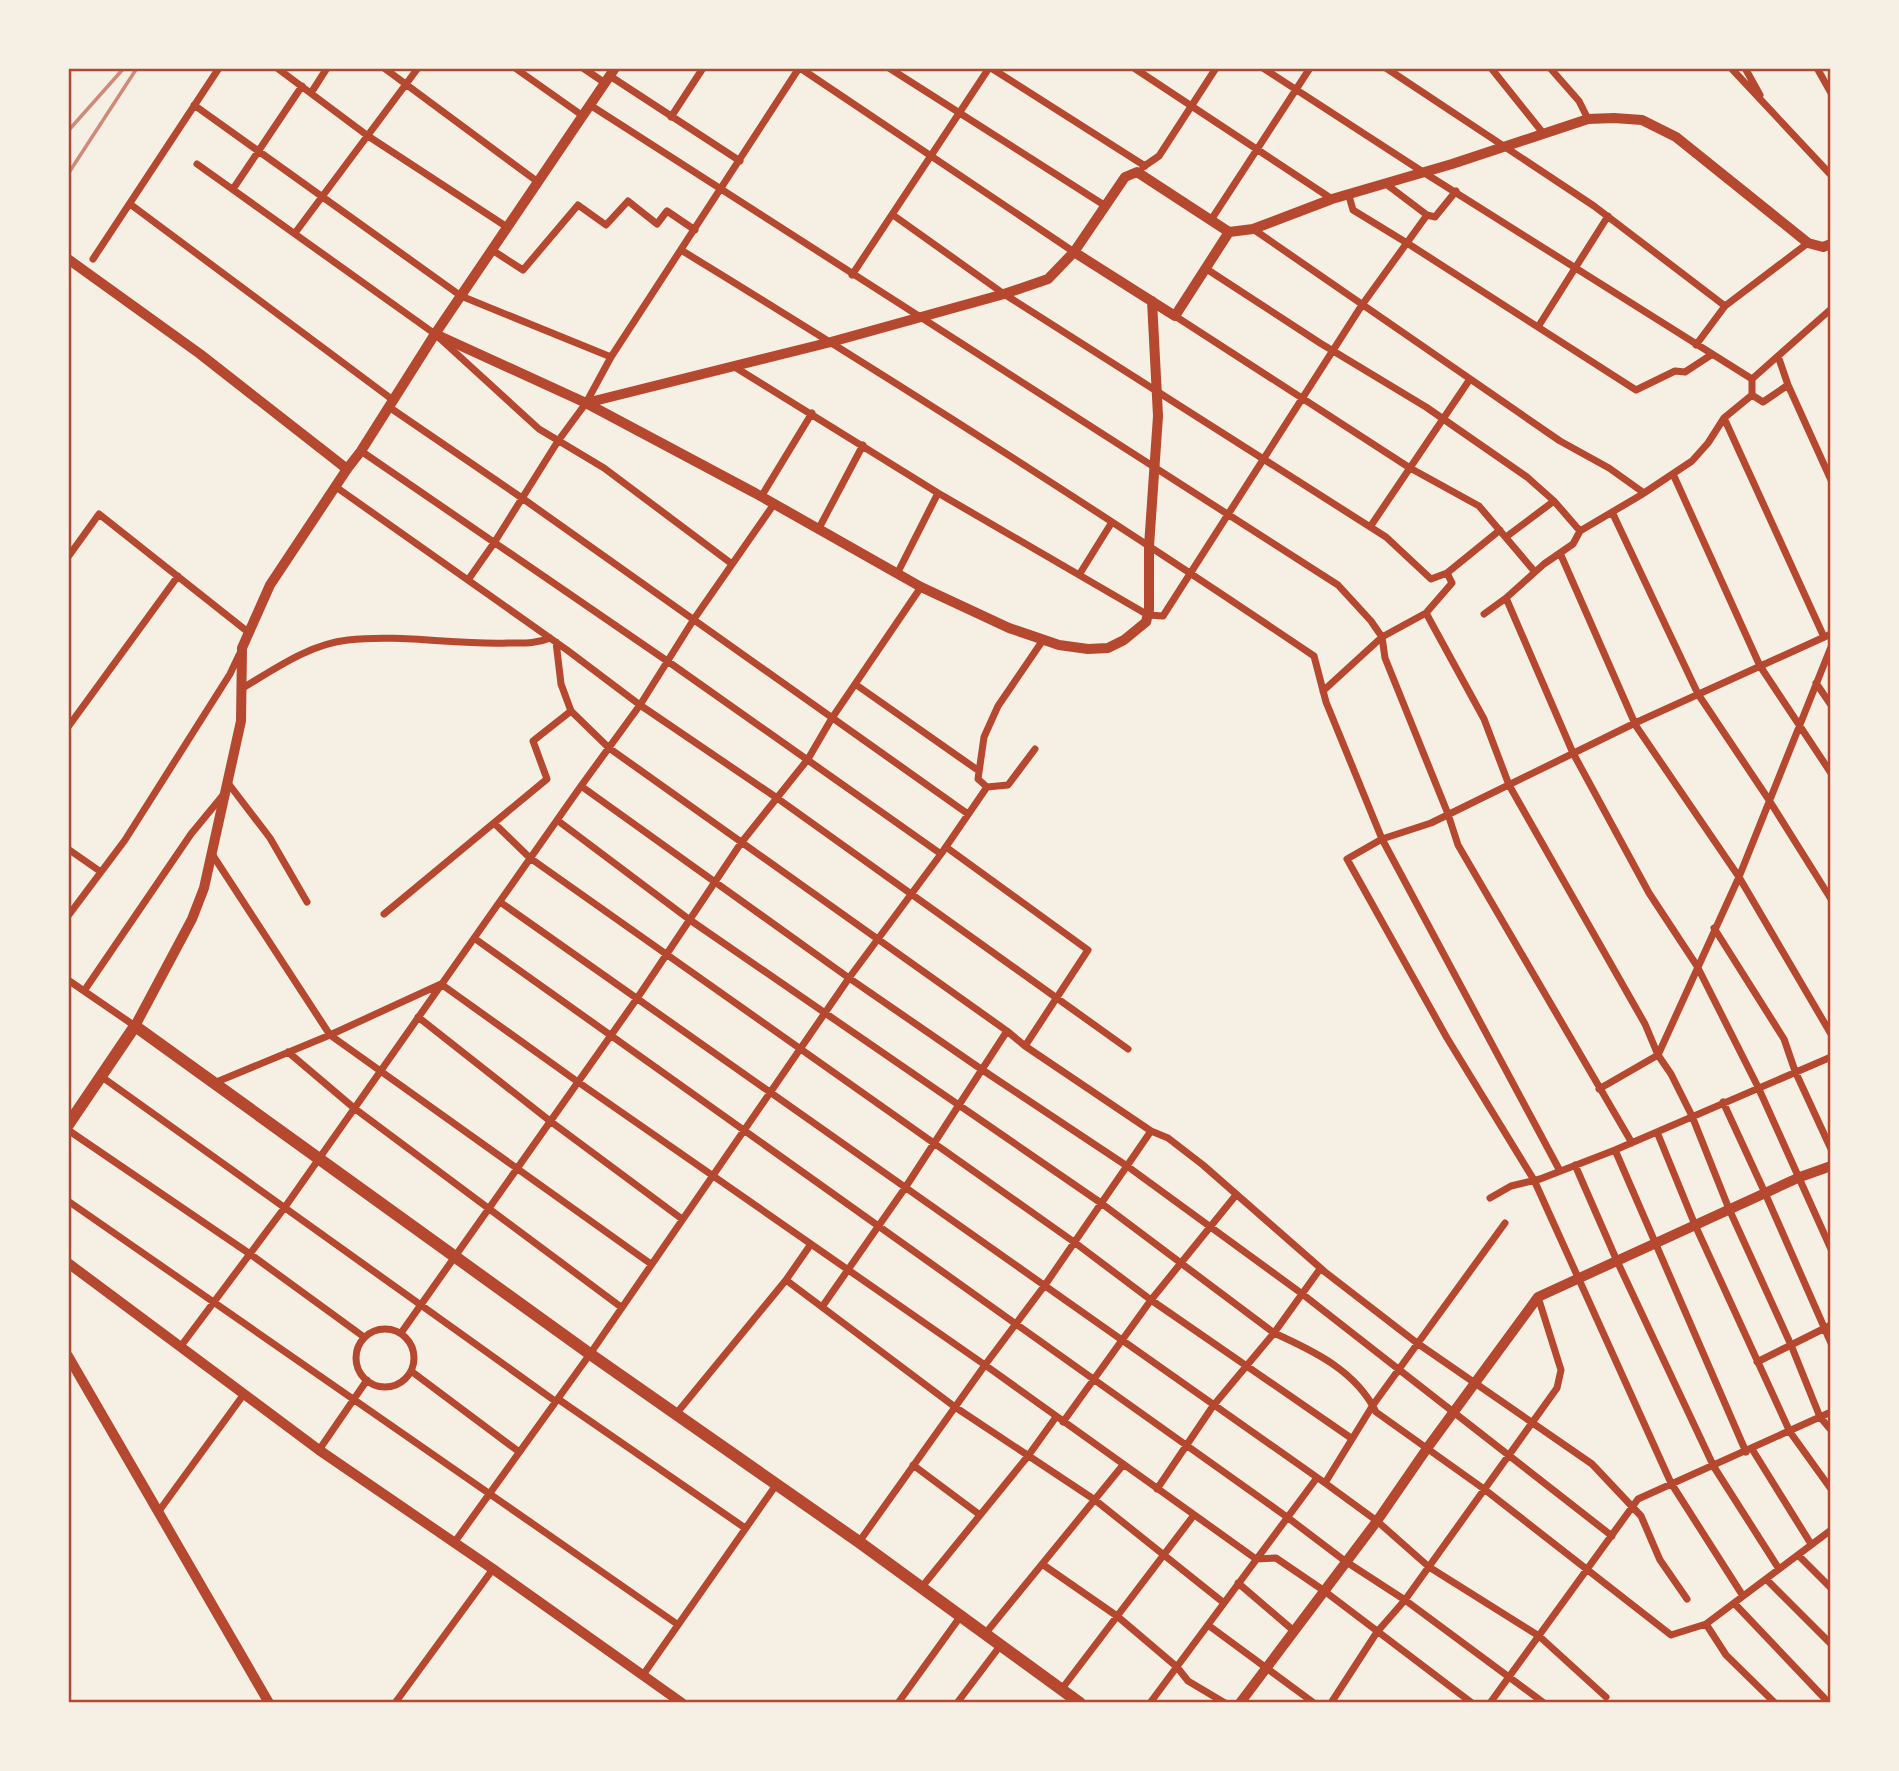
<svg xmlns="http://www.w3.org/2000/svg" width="1899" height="1771" font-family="Jost,sans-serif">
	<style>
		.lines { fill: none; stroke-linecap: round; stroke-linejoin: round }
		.minor { stroke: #b5482f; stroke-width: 7 }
		.tertiary { stroke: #b5482f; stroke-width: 10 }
		.secondary { stroke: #b5482f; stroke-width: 10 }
		.primary { stroke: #b5482f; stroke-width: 12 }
		.rail { stroke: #cf8b77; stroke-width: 3.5 }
		.neatline { fill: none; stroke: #b5482f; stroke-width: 2.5 }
	</style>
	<rect width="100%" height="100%" fill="#f6efe4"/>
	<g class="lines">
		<!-- minor -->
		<path class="minor" d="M 277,68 L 368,136 L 507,227
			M 384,68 L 538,182
			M 515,68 L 583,116
			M 583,68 L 605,83
			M 800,68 L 1074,252
			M 889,68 L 1104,205
			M 991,68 L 1145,166
			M 1134,68 L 1332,199
			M 1263,68 L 1423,172 L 1752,379 L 1752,395
			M 1386,68 L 1594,206 L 1725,306
			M 1491,68 L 1543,133
			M 1550,68 L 1579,101 L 1588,119
			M 1731,68 L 1831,175
			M 1745,68 L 1760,95
			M 1817,68 L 1831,93
			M 610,76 L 740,161
			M 311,93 L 327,68
			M 194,105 L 461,296 L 611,357
			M 590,105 L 1338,585 L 1371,621 L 1382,637 L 1385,658 L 1448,814 L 1458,845 L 1632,1143
			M 671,117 L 703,68
			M 197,164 L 435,334 L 539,429 L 604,468 L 732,564
			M 1143,167 L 1159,156 L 1216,68
			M 1386,184 L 1427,215 L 1435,217 L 1456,191
			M 233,189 L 302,86
			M 1349,196 L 1353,210 L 1407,243 L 1636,390 L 1675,371 L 1685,372 L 1711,355
			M 130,204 L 393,400
			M 893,215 L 1004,294 L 1386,537 L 1431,579 L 1447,573
			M 1211,220 L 1310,68
			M 1253,229 L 1560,441 L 1609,468 L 1644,493
			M 295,233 L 418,68
			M 492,250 L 523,270 L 578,205 L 606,225 L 628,201 L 657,224 L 667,211 L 695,230
			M 681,250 C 895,381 1107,516 1314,656 L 1326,702 L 1382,839 L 1560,1171
			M 93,259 L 219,68
			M 1205,268 L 1320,343 L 1426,407 L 1527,477 L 1554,501 L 1580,531
			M 852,275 L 989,68
			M 1175,316 L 1410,468 L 1479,506 L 1535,572
			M 1538,327 L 1608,216
			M 1696,345 L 1725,306 L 1808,243
			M 1778,356 L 1788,385 L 1831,480
			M 733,366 L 938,493 L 1148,615 L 1163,616 L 1362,305 L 1427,215
			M 1752,379 L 1831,309
			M 389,407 L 522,498 L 968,814
			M 1724,418 L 1824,637
			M 361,451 L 673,665 L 941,854
			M 1673,474 L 1760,666 L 1831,773
			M 336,487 L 567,650 L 640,705 L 777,798 L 1128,1049
			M 761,497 L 812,413
			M 1612,512 L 1698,694 L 1769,800 L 1831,899
			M 1370,527 L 1470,379
			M 818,530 L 863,445
			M 1506,537 L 1554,501
			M 1560,553 L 1636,726 L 1739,877 L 1831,1034
			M 68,557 L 99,514 L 248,632
			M 897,574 L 938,493
			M 1079,575 L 1112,522
			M 468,580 L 494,543 L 558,441 L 586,403 L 611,357 L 799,68
			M 1506,598 L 1573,753 L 1649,893 L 1697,966 L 1758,1087 L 1831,1249
			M 1426,613 L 1484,719 L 1509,785 L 1645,1024 L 1658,1055 L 1671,1074 L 1692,1116 L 1729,1209 L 1791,1345 L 1820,1417 L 1831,1430
			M 1484,614 L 1506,598 L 1544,564 L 1573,544 L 1580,531 L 1641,495 L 1692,461 L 1708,443 L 1724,418 L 1752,395 L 1763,402 L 1788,385
			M 556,642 L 561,684 L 571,711 L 609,748 L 1007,1031 L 1025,1046 L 1151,1131 L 1045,1285 L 985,1365 L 859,1542
			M 1816,683 L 1831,705
			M 855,684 L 979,771
			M 241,689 C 273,670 309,644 348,640 C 401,634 455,645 508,643 C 523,643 536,644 550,638
			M 1323,691 L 1382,637 L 1426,613 L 1452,583 L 1447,573 L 1500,530
			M 68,727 L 178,576
			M 228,783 L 270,838 L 307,902
			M 581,786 L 849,978 L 981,1069 L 1127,1166 L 1301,1293 L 1612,1536
			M 987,787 L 1008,785 L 1035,749
			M 557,820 L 690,920 L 1101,1203 L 1274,1333 L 1213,1406 L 1157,1489
			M 494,823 L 530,858 L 1074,1242 L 1151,1300 L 1351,1438
			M 946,847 L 1088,950 L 1025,1046
			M 68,849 L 101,872
			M 212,854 L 330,1035 L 651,1264
			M 500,902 L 1325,1483 L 1377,1521 L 1429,1567 L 1539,1636 L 1606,1697
			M 384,914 L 547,779 L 533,741 L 571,711
			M 68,916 L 125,840 L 230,674 L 239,655
			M 1714,928 L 1784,1039 L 1795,1071 L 1831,1149
			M 474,938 L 1287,1517 L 1345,1561 L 1405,1600 L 1544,1703
			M 68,980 L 135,1026
			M 84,991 L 191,834 L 224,794
			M 418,1017 L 550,1121 L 682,1219
			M 288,1052 L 354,1108 L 621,1307
			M 102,1077 L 555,1401
			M 214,1083 L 330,1035 L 441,984 L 578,1082 L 985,1365 L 1256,1559 L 1276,1558 L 1323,1590 L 1472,1703
			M 1599,1089 L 1658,1055 L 1739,877 L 1831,647
			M 1723,1102 L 1765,1193 L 1831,1343
			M 68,1130 L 250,1254 L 364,1337
			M 1151,1131 L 1168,1138 L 1203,1165 L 1325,1272 L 1417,1343 L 1592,1464 L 1641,1516 L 1660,1560 L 1687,1599
			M 1657,1132 L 1695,1225 L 1790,1432 L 1831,1489
			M 1615,1150 L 1746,1452
			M 1575,1165 L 1617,1261 L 1714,1467 L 1779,1569
			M 1490,1198 L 1511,1186 L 1540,1179 L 1615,1150 L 1831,1057
			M 68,1201 L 677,1624
			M 1320,1269 L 1274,1333 C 1314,1351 1356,1371 1376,1412 L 1484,1489 L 1671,1635 L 1706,1624 L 1831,1530
			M 786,1280 L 955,1407 L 1095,1500 L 1224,1603
			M 822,1307 L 905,1188 L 1007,1031
			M356 1358a29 29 0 1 1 58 0a29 29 0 1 1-58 0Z
			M 401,1333 L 638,997 L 741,843 L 808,759 L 832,718 L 921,587
			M 181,1346 L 285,1207 L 581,786 L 640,705 L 694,619 L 774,504
			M 1757,1362 L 1831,1325
			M 411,1371 L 518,1451
			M 558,1399 L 745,1528
			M 676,1414 L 786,1280 L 811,1244
			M 1063,1422 L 1151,1300 L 1236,1195
			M 1752,1449 L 1811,1544
			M 319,1450 L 367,1380
			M 913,1465 L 980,1515
			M 1325,1483 L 1373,1405 L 1505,1223
			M 159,1511 L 244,1394
			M 454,1543 L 590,1354 L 849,978 L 941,854 L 987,787 L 978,779 L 984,737 L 998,706 L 1043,640
			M 1798,1555 L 1831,1588
			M 1042,1564 L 1117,1616 L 1177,1667 L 1188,1681 L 1225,1703
			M 1766,1579 L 1831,1644
			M 1238,1583 L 1294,1631
			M 921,1588 L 1028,1456 L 1056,1417
			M 1743,1596 L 1671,1483 L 1534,1180 L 1447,1038 L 1347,859 L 1382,839 L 1431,823 L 1635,723 L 1831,634
			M 1734,1603 L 1829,1703
			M 1706,1624 L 1726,1655 L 1775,1703
			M 1208,1625 L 1314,1703
			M 985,1634 L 1123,1465
			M 643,1675 L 776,1485
			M 1061,1690 L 1194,1515
			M 395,1703 L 493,1569
			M 898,1703 L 960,1617
			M 957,1703 L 1000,1646
			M 1150,1703 L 1316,1479
			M 1331,1703 L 1377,1632 L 1405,1600 L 1557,1388 L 1561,1370 L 1538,1297
			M 1490,1703 L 1638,1499 L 1831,1412"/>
		<!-- tertiary -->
		<path class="tertiary" d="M 1229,232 L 1175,316 L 1074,252 L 1125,177 L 1137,172 L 1229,232 L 1253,229 L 1332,199 L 1452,164 L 1588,119 L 1614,118 L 1642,120 L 1676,137 L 1808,243 L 1823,247 L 1831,244
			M 68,259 L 200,354 L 347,469
			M 435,334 L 586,403 L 755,493 L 921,587 L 1009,628 L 1059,645 L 1088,649 L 1108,648 L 1124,640 L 1146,622 L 1149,610 L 1149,546 L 1158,416 L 1152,301
			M 586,403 L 831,342 L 1004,294 L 1048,279 L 1074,252
			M 68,1263 L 319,1450 L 493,1569 L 682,1703
			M 68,1356 L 269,1703
			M 1240,1703 L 1377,1521 L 1428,1447 L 1538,1297 L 1800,1177 L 1831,1166"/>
		<!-- secondary -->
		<path class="secondary" d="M 135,1026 L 192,919 L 204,888 L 241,721 L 242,648 L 270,585 L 347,469 L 361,451 L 435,334 L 615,68"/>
		<!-- primary -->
		<path class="primary" d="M 68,1125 L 135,1026 L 590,1354 L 859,1542 L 1080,1703"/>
		<!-- rail -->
		<path class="rail" d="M 68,131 L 124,68
			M 68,174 L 137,68"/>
	</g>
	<!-- border -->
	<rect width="1899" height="1771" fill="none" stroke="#f6efe4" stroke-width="140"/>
	<rect x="70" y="70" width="1759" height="1631" class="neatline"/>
</svg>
